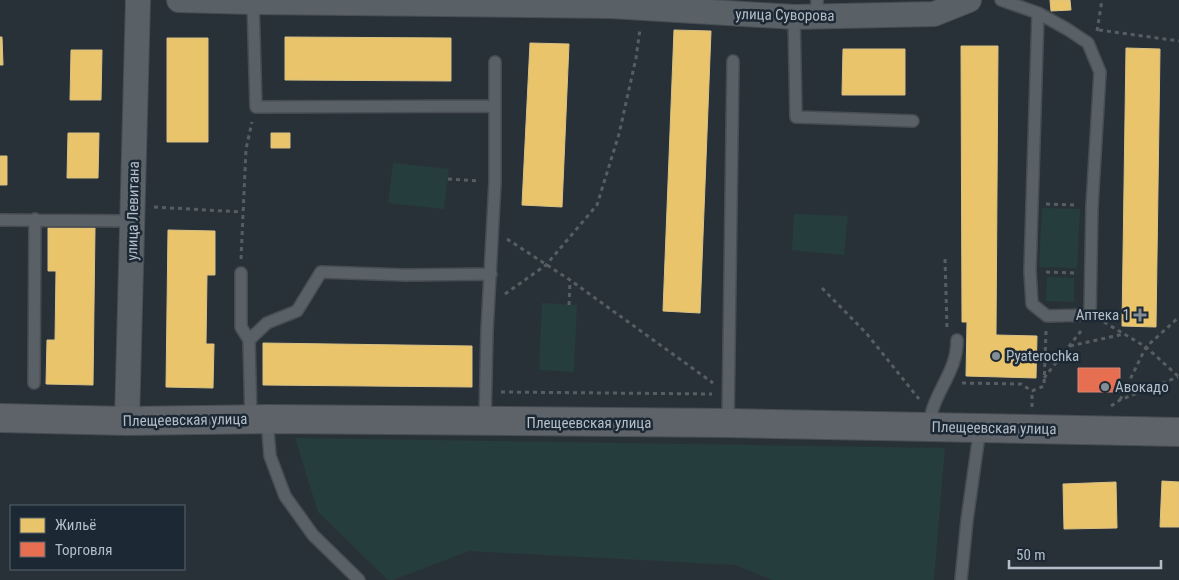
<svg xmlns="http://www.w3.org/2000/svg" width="1179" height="580" font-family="'Roboto Condensed',sans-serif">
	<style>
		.green { fill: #263d3e }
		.homes { fill: #e9c46a; stroke: #d9c286 }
		.shops { fill: #e76f51; stroke: #d78775 }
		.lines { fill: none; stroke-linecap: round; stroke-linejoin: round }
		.lane-casing { stroke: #474d53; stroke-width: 14 }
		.street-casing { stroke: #474d53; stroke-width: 26 }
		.secondary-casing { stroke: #474d53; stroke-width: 30 }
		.path { stroke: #575e63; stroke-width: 3; stroke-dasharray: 4 4; stroke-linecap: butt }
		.lane { stroke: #596066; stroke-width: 11 }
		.street { stroke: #596066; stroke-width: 24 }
		.secondary { stroke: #5e636a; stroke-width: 28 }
		.poi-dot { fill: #838d96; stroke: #1c2833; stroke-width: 2 }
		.labels { text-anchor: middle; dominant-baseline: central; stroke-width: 5; stroke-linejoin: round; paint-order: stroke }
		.street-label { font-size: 15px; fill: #b3bec9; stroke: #1c2833 }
		.poi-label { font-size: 15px; fill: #b3bec9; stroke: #1c2833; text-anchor: start }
	</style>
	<rect width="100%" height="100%" fill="#293138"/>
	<!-- green -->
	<path class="green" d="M 393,163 L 449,169 L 444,209 L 388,203 Z
		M 1042,208 L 1080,209 L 1077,268 L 1039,267 Z
		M 794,214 L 848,216 L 844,255 L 792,250 Z
		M 1047,277 L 1074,278 L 1074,302 L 1046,301 Z
		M 542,303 L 577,305 L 574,372 L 539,370 Z
		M 295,438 L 945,448 L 934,580 L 772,580 L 736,565 L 469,551 L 393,580 L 388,580 L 318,512 Z"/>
	<!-- homes -->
	<path class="homes" d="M 1050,0 L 1070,0 L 1071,10 L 1051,11 Z
		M 674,30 L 711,31 L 700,313 L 663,311 Z
		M 0,37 L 2,37 L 3,65 L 0,65 Z
		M 285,37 L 451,38 L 451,81 L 285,80 Z
		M 167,38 L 208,38 L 208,142 L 167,142 Z
		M 530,43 L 569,44 L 562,207 L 522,205 Z
		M 961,46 L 998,46 L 996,335 L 1037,336 L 1036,378 L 966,376 L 967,322 L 962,322 Z
		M 1126,48 L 1160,49 L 1156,327 L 1122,326 Z
		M 843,49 L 905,49 L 905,95 L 842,95 Z
		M 71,50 L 102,50 L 101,100 L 70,100 Z
		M 68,133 L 99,133 L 98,178 L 67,178 Z
		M 271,133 L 290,133 L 290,148 L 271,148 Z
		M 0,156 L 7,156 L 7,185 L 0,185 Z
		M 48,228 L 95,228 L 93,385 L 46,384 L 47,340 L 55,340 L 56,271 L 48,271 Z
		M 168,230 L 215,231 L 215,275 L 207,275 L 206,344 L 214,344 L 213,388 L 166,387 Z
		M 263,343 L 472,346 L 472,387 L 263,385 Z
		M 1162,481 L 1179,482 L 1179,527 L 1160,527 Z
		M 1116,482 L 1117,528 L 1064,529 L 1063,484 Z"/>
	<!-- shops -->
	<path class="shops" d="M 1078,368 L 1120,368 L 1120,392 L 1078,392 Z"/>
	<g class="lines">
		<!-- lane casing -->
		<g class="lane-casing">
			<path id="lane" d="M 817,0 L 817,16
				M 1001,0 L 1038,13 L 1067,29 L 1088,43 L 1100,72 L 1092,206 L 1090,315 L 1047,316 L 1032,304 L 1030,271 L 1038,13
				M 253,2 L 256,107 L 495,106
				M 794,17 L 796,117 L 913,121
				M 0,220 L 133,221
				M 241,273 L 241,327 L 249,340 L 251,420
				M 249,340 L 267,323 L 297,311 L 321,272 L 405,275 L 491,274
				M 34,383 L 35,219
				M 267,419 L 270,456 L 285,496 L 313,535 L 359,580
				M 485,421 L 487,331 L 495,182 L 495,62
				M 728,423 L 733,61
				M 932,427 C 932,422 930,416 932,411 C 940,385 957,369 957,340
				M 961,580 L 967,520 L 980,428"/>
		</g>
		<!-- street casing -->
		<g class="street-casing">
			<path id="street" d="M 179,0 L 253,2 L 611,6 L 794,17 L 934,14 L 969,0
				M 127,421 L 138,0"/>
		</g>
		<!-- secondary casing -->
		<g class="secondary-casing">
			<path id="secondary" d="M 0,418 L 127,421 L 267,419 L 728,423 L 1179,432"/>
		</g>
		<!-- path -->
		<path class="path" d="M 1099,30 L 1179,41
			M 1097,31 L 1102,0
			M 448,179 L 479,181
			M 1046,204 L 1077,205
			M 154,207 L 242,212
			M 507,239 L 570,280 L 713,383
			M 241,259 L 246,149 L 252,122
			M 945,259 L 947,328
			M 1046,272 L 1077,273
			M 822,288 L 867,334 L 919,399
			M 505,294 L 546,265 L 597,205 L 619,134 L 636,58 L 640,29
			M 569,305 L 570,281
			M 1104,322 L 1146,347 L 1179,377
			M 1070,346 L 1124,334
			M 1044,378 L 1081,331
			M 962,383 L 1021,384 L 1032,391
			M 501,392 L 712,394
			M 1120,400 L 1146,347 L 1179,317
			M 1111,406 L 1120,400 L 1178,377
			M 1032,407 L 1032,391 L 1044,386 L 1046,331"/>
		<!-- lane -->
		<use href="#lane" class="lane"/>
		<!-- street -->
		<use href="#street" class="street"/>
		<!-- secondary -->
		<use href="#secondary" class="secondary"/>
	</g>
	<!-- markers -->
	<g class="poi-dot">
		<path d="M1137.5 307.5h5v5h5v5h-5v5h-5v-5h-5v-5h5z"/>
		<circle cx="996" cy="356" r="5"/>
		<circle cx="1105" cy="387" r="5"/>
	</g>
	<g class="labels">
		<!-- street labels -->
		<g class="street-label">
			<text transform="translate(785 15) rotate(1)">улица Суворова</text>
			<text transform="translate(133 211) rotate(-89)">улица Левитана</text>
			<text transform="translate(185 420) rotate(-1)">Плещеевская улица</text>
			<text x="589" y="423">Плещеевская улица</text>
			<text transform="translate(994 428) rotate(1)">Плещеевская улица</text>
		</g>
		<!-- poi labels -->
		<g class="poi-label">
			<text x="1130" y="315" text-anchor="end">Аптека 1</text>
			<text x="1006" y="356">Pyaterochka</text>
			<text x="1115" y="387">Авокадо</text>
		</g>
	</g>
	<!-- legend -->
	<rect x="10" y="505" width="175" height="65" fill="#1c2833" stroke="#58646f"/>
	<rect x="20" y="518" width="25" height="15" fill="#e9c46a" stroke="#58646f"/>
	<text x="55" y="530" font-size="15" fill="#b3bec9">Жильё</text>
	<rect x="20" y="542" width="25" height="15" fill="#e76f51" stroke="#58646f"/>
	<text x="55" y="555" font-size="15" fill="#b3bec9">Торговля</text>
	<!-- scale -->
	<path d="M1009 560v8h152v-8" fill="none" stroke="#b3bec9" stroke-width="2.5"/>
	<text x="1016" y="560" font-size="15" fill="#b3bec9" stroke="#1c2833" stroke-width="4" paint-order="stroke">50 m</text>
</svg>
